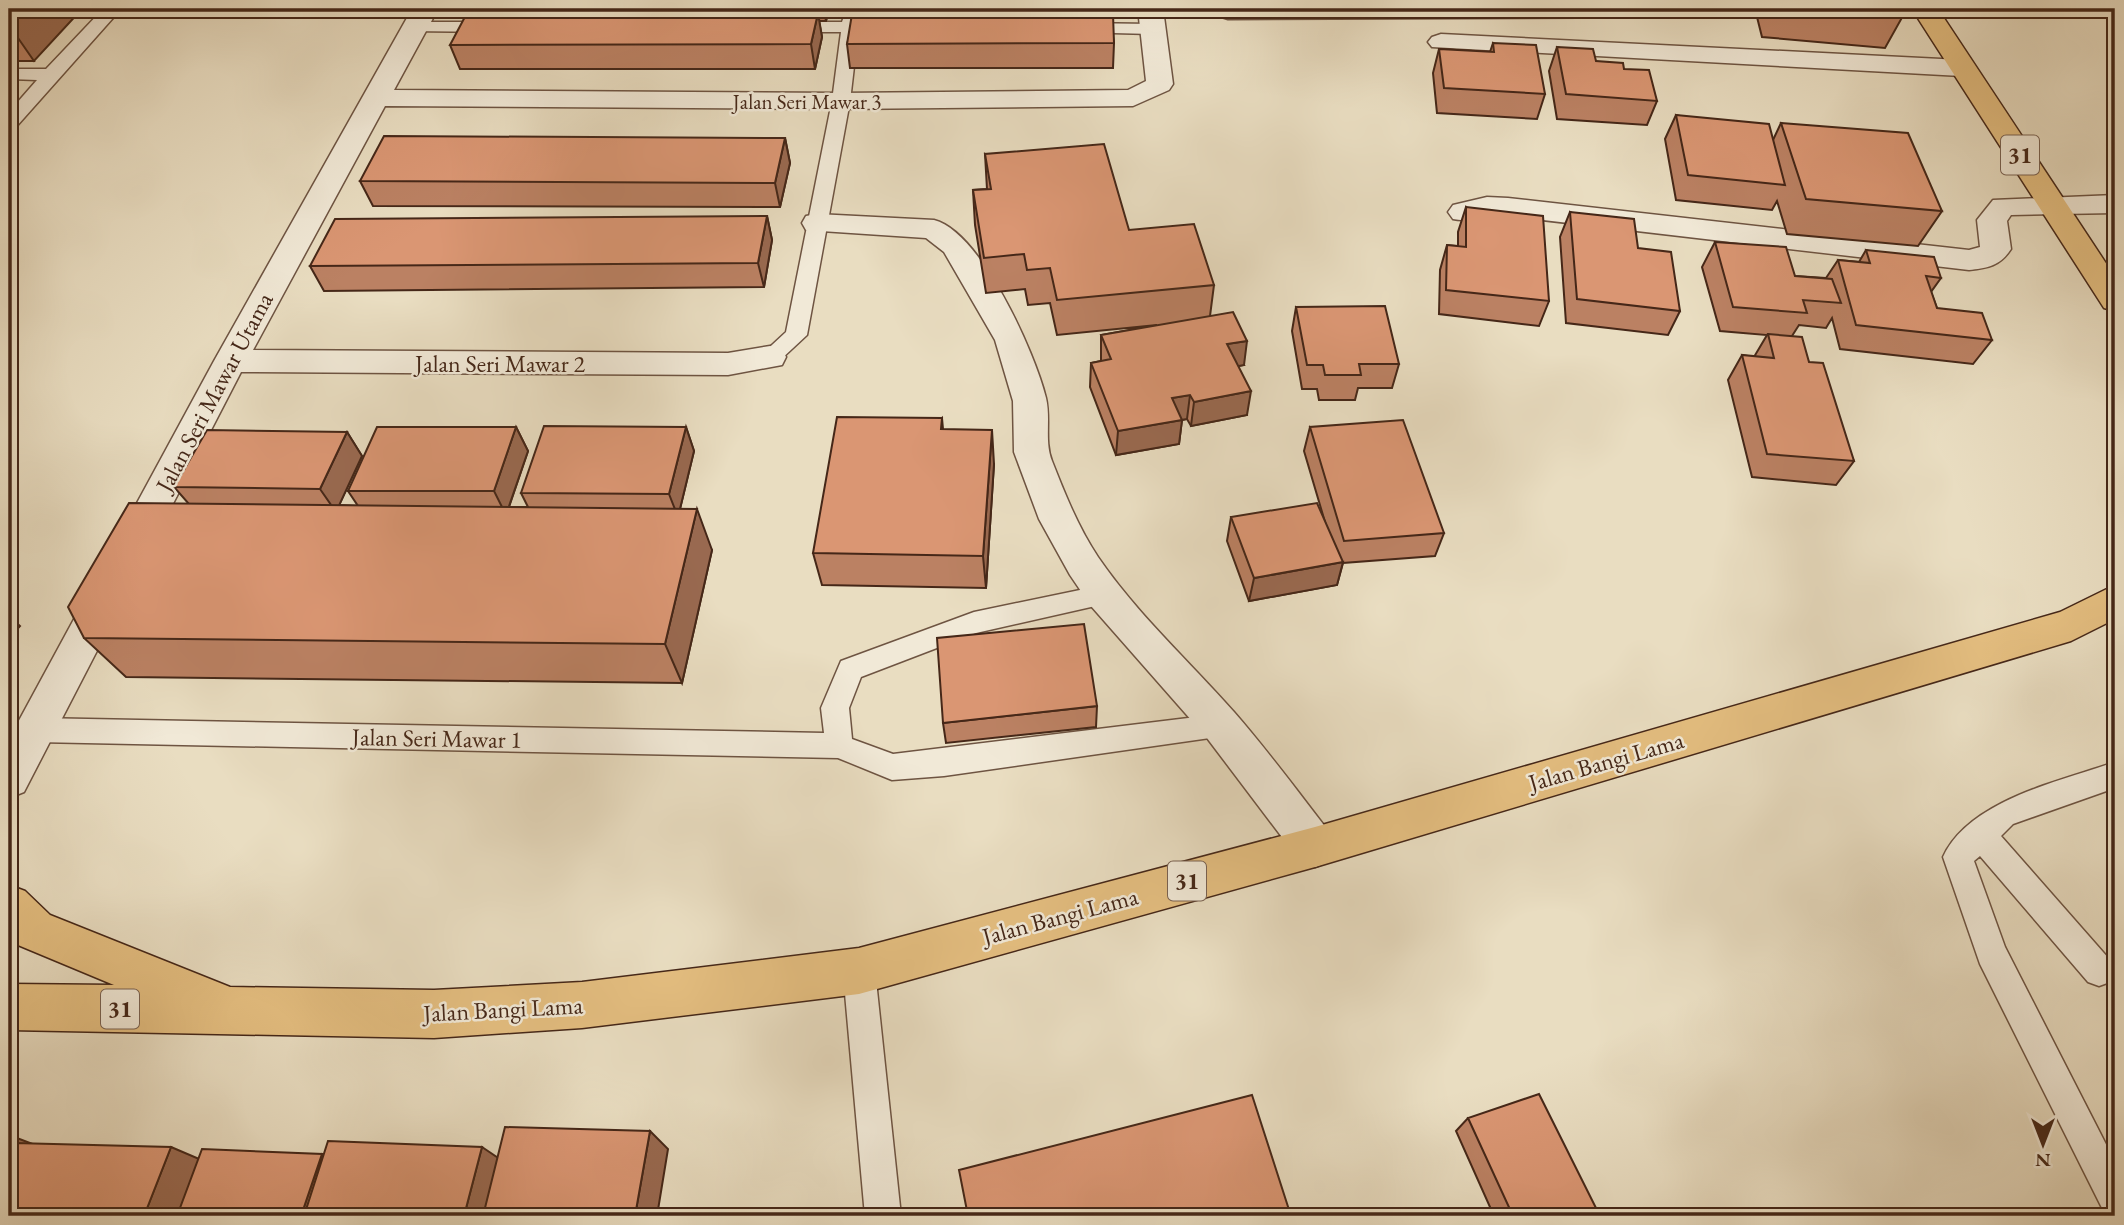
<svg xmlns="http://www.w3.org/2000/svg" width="2124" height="1225" font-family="'EB Garamond',serif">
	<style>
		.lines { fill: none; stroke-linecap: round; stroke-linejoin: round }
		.lane-casing { stroke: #6e5442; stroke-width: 3 }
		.street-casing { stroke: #6e5442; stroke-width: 3 }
		.primary-casing { stroke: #452718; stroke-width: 3 }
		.lane { fill: #f1e9d7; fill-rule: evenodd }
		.street { fill: #f1e9d7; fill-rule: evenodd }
		.primary { fill: #e4be80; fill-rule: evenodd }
		.wall { fill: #bb8163; stroke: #452718; stroke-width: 2 }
		.shaded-wall { fill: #996950; stroke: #452718; stroke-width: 2 }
		.building { fill: #da9673; stroke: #452718; stroke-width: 2 }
		.labels { text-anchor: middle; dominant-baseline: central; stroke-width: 5; stroke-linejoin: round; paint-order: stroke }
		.far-street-label { font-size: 21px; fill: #452718; stroke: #f1e9d7 }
		.shield { fill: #f1e9d7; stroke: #796151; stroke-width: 2 }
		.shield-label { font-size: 23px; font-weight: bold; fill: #452718 }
		.street-label { font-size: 24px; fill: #452718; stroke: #f1e9d7 }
	</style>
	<rect width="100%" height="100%" fill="#e9ddc1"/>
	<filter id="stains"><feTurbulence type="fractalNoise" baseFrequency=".00286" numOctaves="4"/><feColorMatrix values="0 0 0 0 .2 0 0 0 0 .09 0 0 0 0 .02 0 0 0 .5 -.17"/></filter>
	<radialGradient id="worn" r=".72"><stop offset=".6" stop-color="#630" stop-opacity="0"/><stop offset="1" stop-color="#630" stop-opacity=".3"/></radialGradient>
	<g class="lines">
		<!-- lane casing -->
		<g class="lane-casing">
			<path id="lane" d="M 103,9 L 121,9 L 16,127 L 9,129 L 9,112 L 37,80 L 9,79 L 9,69 L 46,69 Z
				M 852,9 L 861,14 L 860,22 L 884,22 L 893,27 L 884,32 L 858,32 L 850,101 L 807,335 L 778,362 L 762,362 L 759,357 L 786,332 L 832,101 L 841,32 L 786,32 L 777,27 L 786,22 L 842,22 L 846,10 Z
				M 415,22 L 495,22 L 504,27 L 495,32 L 409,31 L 406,27 L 409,23 Z
				M 1080,23 L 1152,24 L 1161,29 L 1152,34 L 1074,32 L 1071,28 Z
				M 1104,585 L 1113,588 L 1117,595 L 1113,602 L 976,633 L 861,677 L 849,708 L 852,739 L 893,754 L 1221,714 L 1231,717 L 1235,726 L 1231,735 L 944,776 L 892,780 L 838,758 L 36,742 L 26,739 L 22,730 L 26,721 L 36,718 L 824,733 L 821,708 L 841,661 L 974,612 Z
				M 2115,762 L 2115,788 L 2013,824 L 2001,836 L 2110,960 L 2115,971 L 2110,982 L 2099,986 L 2088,982 L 1980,856 L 1974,861 L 2005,947 L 2115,1162 L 2115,1216 L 2103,1210 L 1980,964 L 1943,857 C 1969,800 2061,781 2115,762 Z
				M 859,956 L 870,960 L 875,971 L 901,1216 L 865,1216 L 843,971 L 848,960 Z"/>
		</g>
		<!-- street casing -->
		<g class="street-casing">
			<path id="street" d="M 412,9 L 438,9 L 394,90 L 841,93 L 1128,90 L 1146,81 L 1138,9 L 1163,9 L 1173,84 L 1169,90 L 1133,106 L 841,109 L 385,106 L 253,350 L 728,353 L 770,346 L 782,349 L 786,357 L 782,365 L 728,375 L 241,372 L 24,792 L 9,798 L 9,739 L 214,361 Z
				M 1209,9 L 1706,9 L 1702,14 L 1693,17 L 1228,19 L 1212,14 Z
				M 1441,34 L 1961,60 L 1970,62 L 1974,68 L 1970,74 L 1961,76 L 1432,47 L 1428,42 L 1432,37 Z
				M 2115,195 L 2115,213 L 2011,215 L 2007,221 L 2011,249 C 2000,266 1988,268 1969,270 L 1508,216 C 1489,215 1470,223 1453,219 L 1448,212 L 1453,205 L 1487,197 L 1508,198 L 1969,250 L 1980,247 L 1977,220 L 1993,200 Z
				M 817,214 L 934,220 C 981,232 1035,353 1046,398 C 1051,419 1044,441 1052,461 C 1065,494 1078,527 1098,557 C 1137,614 1189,661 1234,712 C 1268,751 1299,793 1330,833 L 1337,847 L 1330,861 L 1315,867 L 1300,861 L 1207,738 L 1091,606 L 1070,575 L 1039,519 L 1014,452 L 1013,401 L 995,340 L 944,252 L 926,238 L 806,230 L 802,223 L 806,216 Z"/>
		</g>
		<!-- primary casing -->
		<g class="primary-casing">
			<path id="primary" d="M 1912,9 L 1938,9 L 2115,277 L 2115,311 L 2104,308 Z
				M 2115,585 L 2115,619 L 2071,641 L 1315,867 L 859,994 L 582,1028 L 434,1038 L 9,1030 L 9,984 L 114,985 L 18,945 L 9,936 L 9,885 L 25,891 L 50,915 L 230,987 L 434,990 L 582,982 L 859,948 L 1315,827 L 2060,612 Z"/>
		</g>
		<!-- lane -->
		<use href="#lane" class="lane"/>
		<!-- street -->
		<use href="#street" class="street"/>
		<!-- primary -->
		<use href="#primary" class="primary"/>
	</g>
	<!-- wall -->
	<path class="wall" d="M 9,9 L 34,61 L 9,61 Z
		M 483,9 L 829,9 L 826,21 L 819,21 L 822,37 L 815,69 L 460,69 L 450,45 L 484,13 Z
		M 856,9 L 1109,9 L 1114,43 L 1113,68 L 850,68 L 847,44 L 856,14 Z
		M 1755,9 L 1902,9 L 1904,14 L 1885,48 L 1762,37 Z
		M 1493,43 L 1545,94 L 1537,119 L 1437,113 L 1433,73 L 1439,49 L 1490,52 Z
		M 1557,47 L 1596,61 L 1624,69 L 1657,101 L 1647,125 L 1557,119 L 1549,71 Z
		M 1676,115 L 1773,140 L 1781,123 L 1942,211 L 1918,246 L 1787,234 L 1777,201 L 1772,210 L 1676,200 L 1665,139 Z
		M 785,138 L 790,163 L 780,207 L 373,206 L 360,181 Z
		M 985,154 L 1129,230 L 1214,285 L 1210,316 L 1244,365 L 1238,366 L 1247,415 L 1191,426 L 1187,419 L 1182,420 L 1179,444 L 1116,455 L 1090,387 L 1091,363 L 1101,361 L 1101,335 L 1157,325 L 1057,335 L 1050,303 L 1028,305 L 1025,289 L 986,293 L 975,225 L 973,190 L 987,189 Z
		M 1466,207 L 1549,301 L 1539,326 L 1439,314 L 1440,270 L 1447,245 L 1458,246 L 1458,232 Z
		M 1570,212 L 1638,248 L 1680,311 L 1668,335 L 1566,323 L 1560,237 Z
		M 767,216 L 772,240 L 764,287 L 324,291 L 310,266 Z
		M 1715,242 L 1795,276 L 1826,278 L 1838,260 L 1859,262 L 1866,250 L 1941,278 L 1931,292 L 1937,308 L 1992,340 L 1973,364 L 1840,349 L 1832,318 L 1826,328 L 1799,325 L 1792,336 L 1809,362 L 1854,461 L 1836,485 L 1752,477 L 1728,380 L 1742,355 L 1754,357 L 1767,335 L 1720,331 L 1702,267 Z
		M 1296,307 L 1399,364 L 1392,388 L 1358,388 L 1355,400 L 1319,400 L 1317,389 L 1302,389 L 1292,331 Z
		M 942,418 L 943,429 L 994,464 L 986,588 L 822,585 L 813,553 Z
		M 516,427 L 528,451 L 509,507 L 528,507 L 521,493 L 686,427 L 694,451 L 680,509 L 712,550 L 682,683 L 126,677 L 84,638 L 189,504 L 174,487 L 347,432 L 362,456 L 339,505 L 358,506 L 348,491 Z
		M 1310,427 L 1444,533 L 1435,556 L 1343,563 L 1337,585 L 1249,601 L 1227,541 L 1231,517 L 1325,522 L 1304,451 Z
		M 1097,706 L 1096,727 L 946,743 L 943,723 Z
		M 1468,1118 L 1600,1216 L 1494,1216 L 1456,1131 Z"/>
	<!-- shaded-wall -->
	<path class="shaded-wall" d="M 13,9 L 82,9 L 34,61 L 9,25 L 9,14 Z
		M 824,9 L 829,9 L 826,21 Z
		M 818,13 L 822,37 L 815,69 L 811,44 Z
		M 785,138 L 790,163 L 780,207 L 775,183 Z
		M 767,216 L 772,240 L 764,287 L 758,263 Z
		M 1247,341 L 1244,365 L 1224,369 L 1227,344 Z
		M 1251,391 L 1247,415 L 1191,426 L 1194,402 Z
		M 1190,395 L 1187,419 L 1170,422 L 1172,398 Z
		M 1182,420 L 1179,444 L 1116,455 L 1118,431 Z
		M 516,427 L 528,451 L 506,515 L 494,491 Z
		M 686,427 L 694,451 L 678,517 L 669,494 Z
		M 992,430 L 994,464 L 986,588 L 983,556 Z
		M 347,432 L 362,456 L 336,512 L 320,489 Z
		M 697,509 L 712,550 L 682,683 L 665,644 Z
		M 1343,562 L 1337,585 L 1249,601 L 1254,578 Z
		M 9,575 L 16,582 L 9,597 Z
		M 9,616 L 20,626 L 9,638 Z
		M 650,1131 L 668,1149 L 657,1216 L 635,1216 Z
		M 9,1135 L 38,1146 L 9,1210 Z
		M 171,1147 L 211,1164 L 191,1216 L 144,1216 Z
		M 482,1147 L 507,1164 L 494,1216 L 464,1216 Z
		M 322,1154 L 346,1165 L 329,1216 L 301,1216 Z"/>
	<!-- building -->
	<path class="building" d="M 1849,9 L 1902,9 L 1904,14 Z
		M 467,13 L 818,13 L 811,44 L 450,45 Z
		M 852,14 L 1113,14 L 1114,43 L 847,44 Z
		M 1493,43 L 1536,45 L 1545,94 L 1444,88 L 1439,49 L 1494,52 Z
		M 1557,47 L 1593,49 L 1596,61 L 1623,63 L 1624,69 L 1649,70 L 1657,101 L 1566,94 Z
		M 1676,115 L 1769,124 L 1785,185 L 1688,175 Z
		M 1781,123 L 1908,133 L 1942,211 L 1806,199 Z
		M 384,136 L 785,138 L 775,183 L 360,181 Z
		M 1104,144 L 1129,230 L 1194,224 L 1214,285 L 1057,300 L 1050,268 L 1027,270 L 1024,254 L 984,258 L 973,190 L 991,189 L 985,154 Z
		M 1466,207 L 1543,216 L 1549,301 L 1446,290 L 1447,245 L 1466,247 Z
		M 1570,212 L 1634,219 L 1638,248 L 1671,252 L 1680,311 L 1577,299 Z
		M 767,216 L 758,263 L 310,266 L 335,219 Z
		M 1715,242 L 1786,247 L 1795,276 L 1832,279 L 1841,303 L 1803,300 L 1807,313 L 1733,307 Z
		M 1866,250 L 1934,257 L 1941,278 L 1926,276 L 1937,308 L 1982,313 L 1992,340 L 1856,325 L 1838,260 L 1870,263 Z
		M 1385,306 L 1399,364 L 1359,364 L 1361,375 L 1325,375 L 1323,365 L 1307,365 L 1296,307 Z
		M 1233,312 L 1247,341 L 1227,344 L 1251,391 L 1194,402 L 1190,395 L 1172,398 L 1182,420 L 1118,431 L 1091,363 L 1111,359 L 1101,335 Z
		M 1768,334 L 1802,337 L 1809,362 L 1823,363 L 1854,461 L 1767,454 L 1742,355 L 1774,358 Z
		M 837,417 L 942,418 L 941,429 L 992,430 L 983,556 L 813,553 Z
		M 1403,420 L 1444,533 L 1344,541 L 1310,427 Z
		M 544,426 L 686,427 L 669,494 L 521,493 Z
		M 377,427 L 516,427 L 494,491 L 348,491 Z
		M 207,430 L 347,432 L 320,489 L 174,487 Z
		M 129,503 L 697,509 L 665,644 L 84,638 L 68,607 Z
		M 1317,503 L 1343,562 L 1254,578 L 1231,517 Z
		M 1084,624 L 1097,706 L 943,723 L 937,638 Z
		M 1539,1094 L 1600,1216 L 1513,1216 L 1468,1118 Z
		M 1252,1095 L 1291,1216 L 968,1216 L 959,1170 Z
		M 505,1127 L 650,1131 L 635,1216 L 483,1216 Z
		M 328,1141 L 482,1147 L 464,1216 L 304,1216 Z
		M 14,1143 L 171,1147 L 144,1216 L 9,1216 L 9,1154 Z
		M 202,1149 L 322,1154 L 301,1216 L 177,1216 Z"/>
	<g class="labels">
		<!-- far-street labels -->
		<g class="far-street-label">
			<text x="807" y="101">Jalan Seri Mawar 3</text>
		</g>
		<!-- shield labels -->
		<g class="shield">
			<rect x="2001" y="135.5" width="38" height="39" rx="5"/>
			<rect x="1168" y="861.5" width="38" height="39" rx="5"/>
			<rect x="101" y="989.5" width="38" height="39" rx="5"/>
		</g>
		<g class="shield-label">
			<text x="2020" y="155">31</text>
			<text x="1187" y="881">31</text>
			<text x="120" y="1009">31</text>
		</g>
		<!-- street labels -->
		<g class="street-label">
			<text x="500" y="363">Jalan Seri Mawar 2</text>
			<text transform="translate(214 392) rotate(-62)">Jalan Seri Mawar Utama</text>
			<text transform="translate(437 738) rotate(1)">Jalan Seri Mawar 1</text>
			<text transform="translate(1606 761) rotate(-16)">Jalan Bangi Lama</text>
			<text transform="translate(1060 916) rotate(-15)">Jalan Bangi Lama</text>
			<text transform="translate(503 1009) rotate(-3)">Jalan Bangi Lama</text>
		</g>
	</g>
	<!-- margin -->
	<rect width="2124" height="1225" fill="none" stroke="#e9ddc1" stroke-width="35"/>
	<rect x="10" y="10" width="2103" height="1204" fill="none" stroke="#452718" stroke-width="3.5"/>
	<rect x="18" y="18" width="2089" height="1190" fill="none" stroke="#452718" stroke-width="2"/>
	<!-- north arrow -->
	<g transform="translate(2043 1144) rotate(180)" stroke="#f1e9d7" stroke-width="5" paint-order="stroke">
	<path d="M0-5L12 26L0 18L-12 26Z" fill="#452718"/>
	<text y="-10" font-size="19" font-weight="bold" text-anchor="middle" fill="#452718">N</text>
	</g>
	<rect width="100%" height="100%" filter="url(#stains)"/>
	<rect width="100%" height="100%" fill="url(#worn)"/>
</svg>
